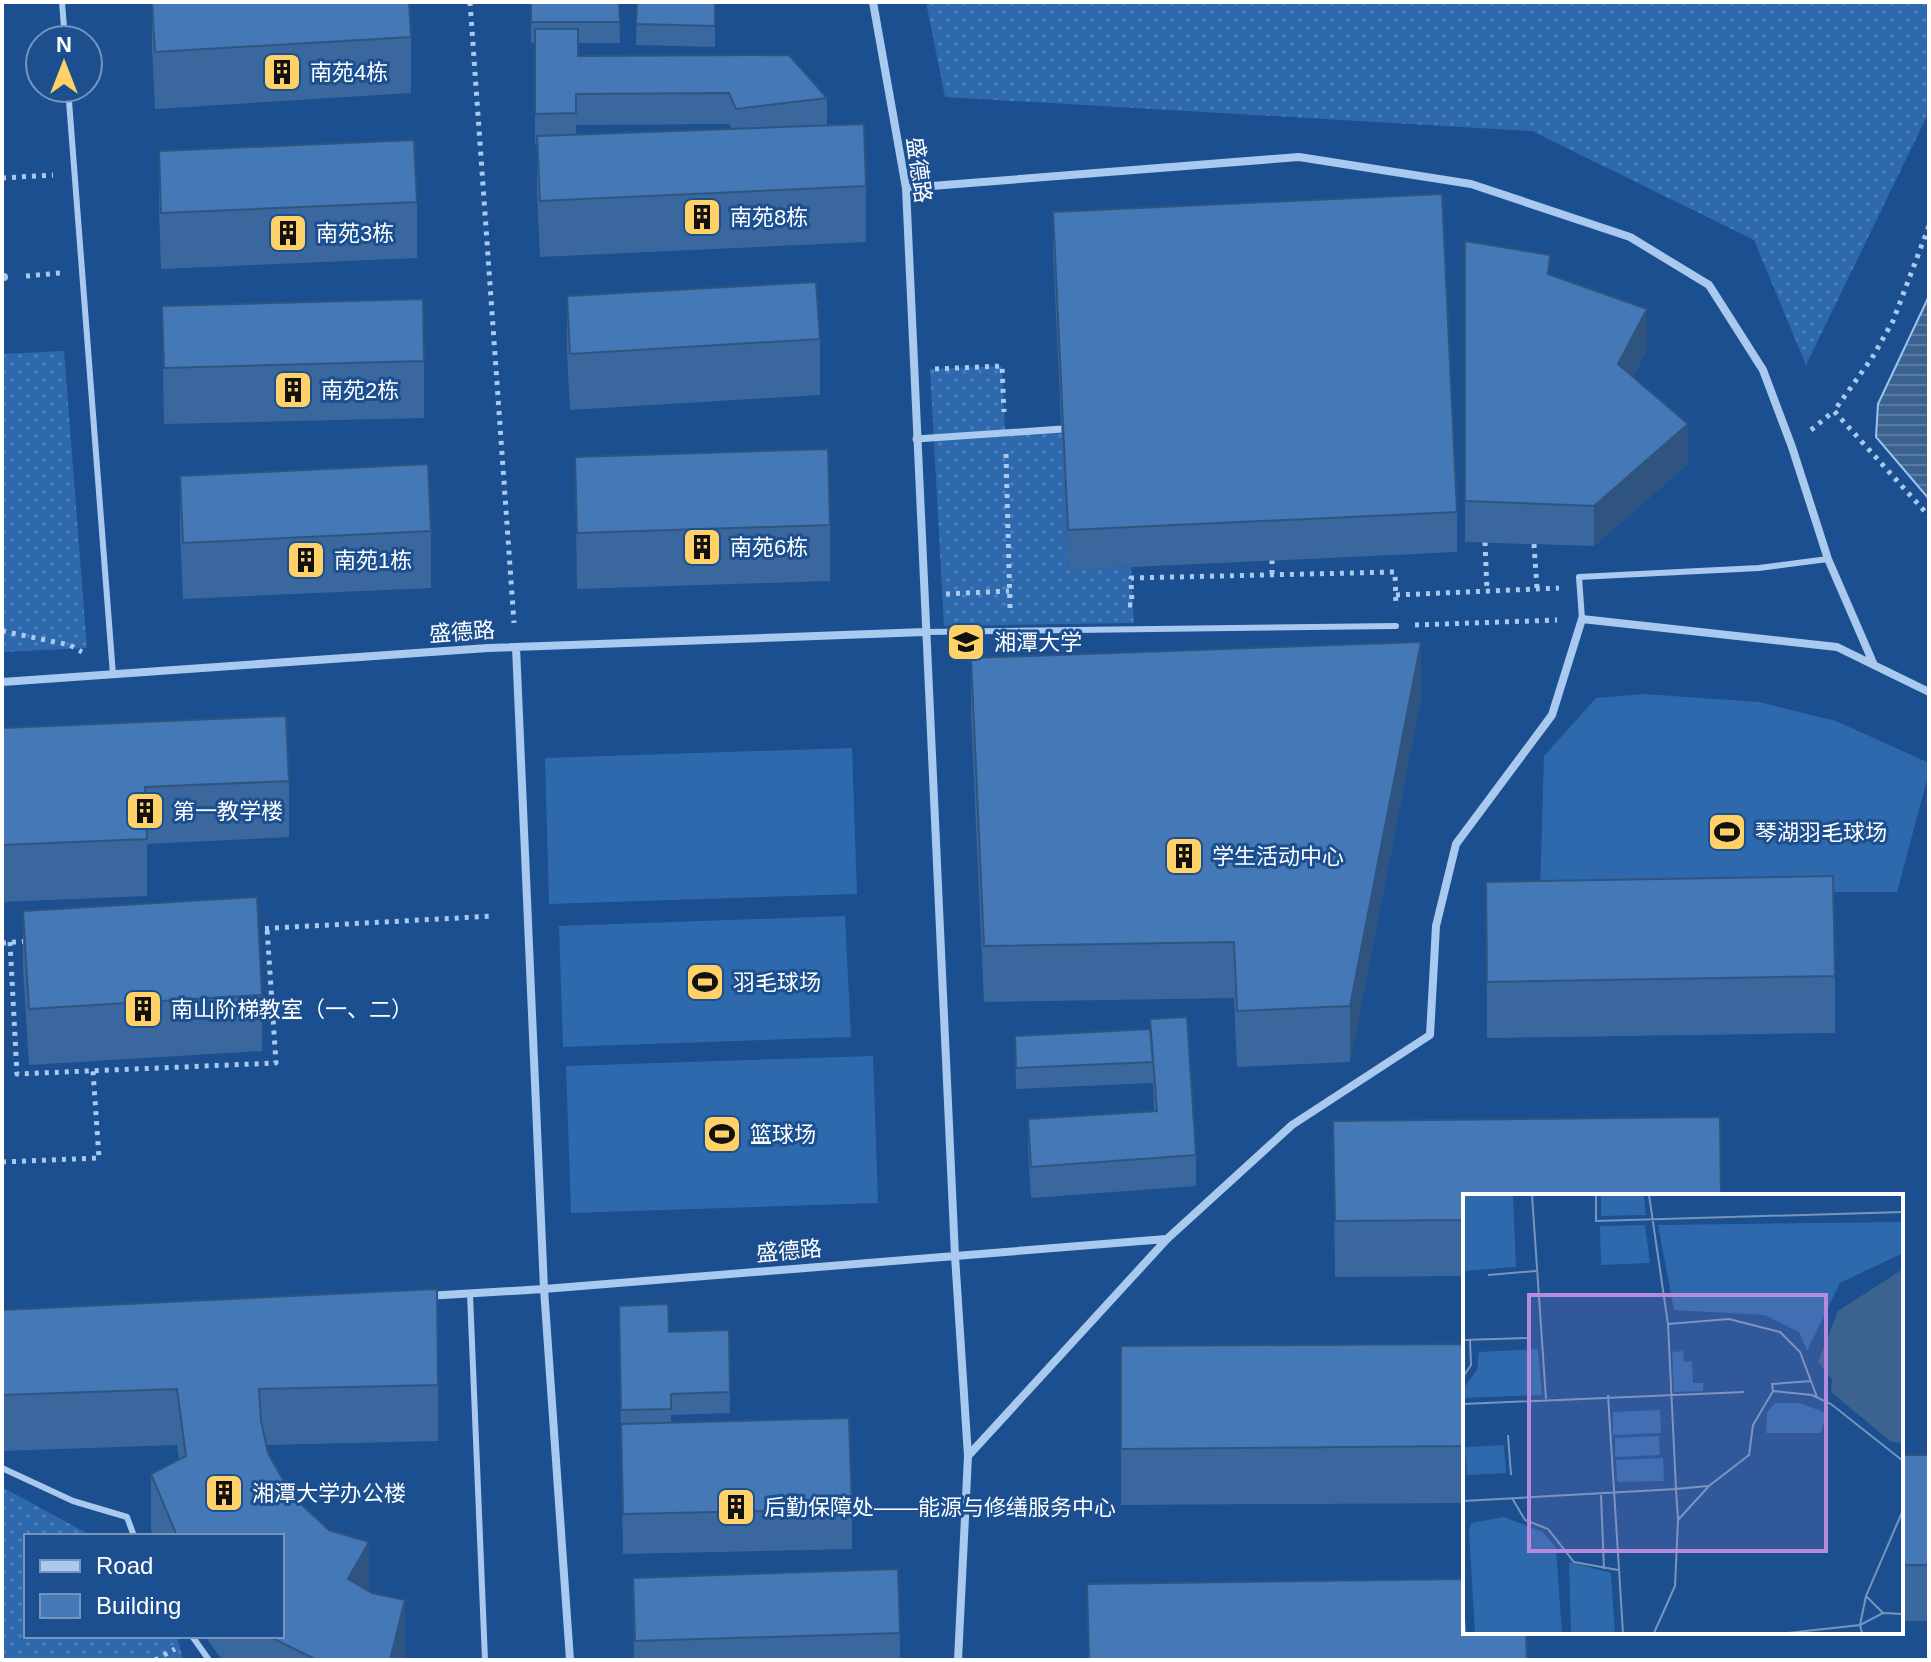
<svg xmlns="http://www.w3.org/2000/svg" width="1931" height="1662" font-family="Arial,'Noto Sans SC',sans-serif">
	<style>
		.grass { fill: url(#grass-dots) }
		.pitch { fill: #2e69ad }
		.water { fill: url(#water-rules); stroke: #9cc4f0; stroke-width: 2 }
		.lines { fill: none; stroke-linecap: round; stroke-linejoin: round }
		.path { stroke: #a9c9ee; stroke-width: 5; stroke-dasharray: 4 6; stroke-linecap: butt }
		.service { stroke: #a9c9ee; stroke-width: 6 }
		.pedestrian { stroke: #a9c9ee; stroke-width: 7 }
		.minor { stroke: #a9c9ee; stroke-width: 8 }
		.wall { fill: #3a679d; fill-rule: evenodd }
		.shaded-wall { fill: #305480 }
		.building { fill: #4478b7; stroke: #305480; stroke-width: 2 }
		.labels { text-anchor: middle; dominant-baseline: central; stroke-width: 6; stroke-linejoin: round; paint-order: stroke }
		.poi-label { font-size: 22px; fill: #fff; stroke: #1b4f8f; text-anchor: start }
		.street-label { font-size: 22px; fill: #fff; stroke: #1b4f8f }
		.inset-road { fill: none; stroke: #7695bc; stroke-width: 2 }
		.view { fill: #b68bdc; fill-opacity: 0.15; stroke: #b68bdc; stroke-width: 4 }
		.inset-edge { fill: none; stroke: #fff; stroke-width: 4 }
	</style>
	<defs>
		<pattern id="grass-dots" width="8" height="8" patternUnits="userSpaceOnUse" patternTransform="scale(2)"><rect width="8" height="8" fill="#2e69ad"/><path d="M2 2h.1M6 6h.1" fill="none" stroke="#4d80b9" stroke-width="1.8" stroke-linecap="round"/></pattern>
		<pattern id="water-rules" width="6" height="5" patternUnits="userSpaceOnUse" patternTransform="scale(2)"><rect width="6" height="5" fill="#3c6290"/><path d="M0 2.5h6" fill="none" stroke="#597aa1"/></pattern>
	</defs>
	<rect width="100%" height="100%" fill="#1b4f8f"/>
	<!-- grass -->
	<path class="grass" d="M 926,2 L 1929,2 L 1929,112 L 1806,365 L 1754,240 L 1532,131 L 945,97 Z
		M 64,351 L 87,648 L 2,652 L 2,354 Z
		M 1002,366 L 1005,433 L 1062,429 L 1068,570 L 1131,567 L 1134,623 L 944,626 L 930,369 Z
		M 2,1487 L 92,1536 L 26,1536 L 26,1636 L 177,1636 L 183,1660 L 2,1660 Z"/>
	<!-- pitch -->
	<path class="pitch" d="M 1644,694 L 1759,702 L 1836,721 L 1929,763 L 1929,772 L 1897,892 L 1540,892 L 1544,756 L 1596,698 Z
		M 852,748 L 857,894 L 549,904 L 545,758 Z
		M 845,916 L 851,1037 L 563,1047 L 559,926 Z
		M 873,1056 L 878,1203 L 571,1213 L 566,1066 Z"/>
	<!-- water -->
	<path class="water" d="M 1929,296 L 1929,499 L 1876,437 L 1878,404 Z"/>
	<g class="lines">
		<!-- path -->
		<path class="path" d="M 470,2 L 514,623
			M 2,178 L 53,175
			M 1929,226 L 1893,321 L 1872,358 L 1834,411 L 1929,516
			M 26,276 L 60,273
			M 935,369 L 1002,366 L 1004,412
			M 1811,430 L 1834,411
			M 1006,454 L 1010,608
			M 1485,542 L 1487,591
			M 1534,544 L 1537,589
			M 1272,560 L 1272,574
			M 946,594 L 1009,591
			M 1396,595 L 1559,588
			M 1128,605 L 1132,605 L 1131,578 L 1395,572 L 1396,607
			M 1415,625 L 1557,620
			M 2,631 L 70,645 L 82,652
			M 255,929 L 494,916
			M 10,942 L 17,1074 L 276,1063 L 267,928
			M 2,943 L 29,941
			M 2,1162 L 99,1158 L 93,1071
			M 155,1660 L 175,1649"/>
		<!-- service -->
		<path class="service" d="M 62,2 L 65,40
			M 68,88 L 113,675
			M 1582,619 L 1579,577 L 1759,568 L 1828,559
			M 925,632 L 1396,626
			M 470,1294 L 485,1660
			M 2,1468 L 73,1501 L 127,1517 L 134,1536
			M 192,1636 L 209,1660"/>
		<!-- pedestrian -->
		<path class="pedestrian" d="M 916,439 L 1062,429"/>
		<!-- minor -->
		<path class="minor" d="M 906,188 L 1299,157 L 1471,184 L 1630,237 L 1709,285 L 1763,370 L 1792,447 L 1828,559 L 1874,665
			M 2,277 L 4,277
			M 516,647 L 544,1289 L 570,1660
			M 2,682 L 488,648 L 925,632
			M 426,1296 L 544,1289 L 955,1256 L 906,188 L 873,2
			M 968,1456 L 955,1256 L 1166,1239
			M 958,1660 L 968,1456 L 1167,1239 L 1292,1125 L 1430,1035 L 1436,926 L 1456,844 L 1552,715 L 1582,619 L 1837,647 L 1929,692"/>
	</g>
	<!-- wall -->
	<path class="wall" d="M 152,2 L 411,37 L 411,93 L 155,109 L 152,50 Z
		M 531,2 L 619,2 L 620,43 L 578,43 L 578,56 L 827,98 L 827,126 L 866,186 L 866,242 L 540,257 L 537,193 L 537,145 L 535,145 L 535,43 L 531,43 ZM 729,124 L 732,129 L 576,135 L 576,125 Z
		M 637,2 L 715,2 L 715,47 L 636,45 Z
		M 159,151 L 417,202 L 417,258 L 161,269 L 159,207 Z
		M 1053,212 L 1457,512 L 1457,552 L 1068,570 L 1053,253 Z
		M 1465,241 L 1550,275 L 1647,349 L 1633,376 L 1688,464 L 1594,546 L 1465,542 Z
		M 567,296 L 820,339 L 820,395 L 570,410 L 567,353 Z
		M 162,306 L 424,361 L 424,418 L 164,424 Z
		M 575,457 L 830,525 L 830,581 L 577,589 Z
		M 180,476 L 431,531 L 431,588 L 183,599 L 180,532 Z
		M 971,658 L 1421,698 L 1350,1062 L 1237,1067 L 1234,998 L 984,1002 L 971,715 Z
		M 2,728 L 289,781 L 289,837 L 147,844 L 147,896 L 2,902 Z
		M 1486,882 L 1835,976 L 1835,1033 L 1487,1038 Z
		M 23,911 L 262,995 L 262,1051 L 29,1065 L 23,968 Z
		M 1150,1019 L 1196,1155 L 1196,1186 L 1031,1198 L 1028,1150 L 1028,1119 L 1154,1111 L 1153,1083 L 1016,1089 L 1015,1036 L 1150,1029 Z
		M 1333,1121 L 1465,1196 L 1465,1276 L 1335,1277 Z
		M 2,1310 L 438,1385 L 438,1441 L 266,1445 L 268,1453 L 283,1480 L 369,1592 L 405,1656 L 404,1660 L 224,1660 L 220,1657 L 205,1636 L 282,1636 L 282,1536 L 154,1536 L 151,1530 L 151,1474 L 179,1460 L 177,1445 L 2,1451 Z
		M 619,1327 L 669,1332 L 730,1392 L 730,1413 L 671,1415 L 671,1423 L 852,1509 L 852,1549 L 623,1554 Z
		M 1465,1344 L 1465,1503 L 1121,1505 L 1121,1346 Z
		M 1901,1455 L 1929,1455 L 1929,1621 L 1901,1621 Z
		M 633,1578 L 900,1633 L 900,1660 L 634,1660 Z"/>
	<!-- shaded-wall -->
	<path class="shaded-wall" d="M 1647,309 L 1647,349 L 1618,404 L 1618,364 Z
		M 1688,424 L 1688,464 L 1594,546 L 1594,506 Z
		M 1421,642 L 1421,698 L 1350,1062 L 1350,1006 Z
		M 369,1542 L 369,1598 L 348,1579 Z
		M 405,1600 L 405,1656 L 404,1660 L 390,1660 Z"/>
	<!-- building -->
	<path class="building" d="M 152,2 L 409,2 L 411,37 L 155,52 Z
		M 531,2 L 619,2 L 620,22 L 531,22 Z
		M 637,2 L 715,2 L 715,26 L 636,24 Z
		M 535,29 L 578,29 L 578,56 L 789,55 L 827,98 L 736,109 L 729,93 L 576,94 L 576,113 L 535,114 Z
		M 864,124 L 866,186 L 540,201 L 537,136 Z
		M 414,140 L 417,202 L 161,213 L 159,151 Z
		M 1442,194 L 1457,512 L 1068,530 L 1053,212 Z
		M 1465,241 L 1550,255 L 1548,274 L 1647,309 L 1618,364 L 1688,424 L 1594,506 L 1465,501 Z
		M 816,282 L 820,339 L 570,354 L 567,296 Z
		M 423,299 L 424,361 L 164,368 L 162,306 Z
		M 828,449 L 830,525 L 577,533 L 575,457 Z
		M 428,464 L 431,531 L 183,543 L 180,476 Z
		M 1421,642 L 1350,1006 L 1237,1011 L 1234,942 L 984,946 L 971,658 Z
		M 286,716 L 289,781 L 145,787 L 147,839 L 2,845 L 2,728 Z
		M 1833,876 L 1835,976 L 1487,982 L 1486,882 Z
		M 257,897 L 262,995 L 29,1009 L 23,911 Z
		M 1187,1017 L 1196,1155 L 1031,1167 L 1028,1119 L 1157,1111 L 1150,1019 Z
		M 1150,1029 L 1153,1062 L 1016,1068 L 1015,1036 Z
		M 1720,1117 L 1721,1196 L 1465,1196 L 1465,1220 L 1335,1221 L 1333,1121 Z
		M 437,1289 L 438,1385 L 259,1389 L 261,1421 L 268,1453 L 283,1480 L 302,1505 L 329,1530 L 369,1542 L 348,1579 L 372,1593 L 405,1600 L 390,1660 L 317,1660 L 268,1636 L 282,1636 L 282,1536 L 177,1536 L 151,1474 L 186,1456 L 177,1389 L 2,1395 L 2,1310 Z
		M 668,1304 L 669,1332 L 729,1330 L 730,1392 L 671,1394 L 671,1409 L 621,1410 L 619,1306 Z
		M 1465,1344 L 1465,1446 L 1121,1449 L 1121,1346 Z
		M 849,1418 L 852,1509 L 623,1514 L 621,1424 Z
		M 1901,1455 L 1929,1455 L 1929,1565 L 1901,1565 Z
		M 898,1569 L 900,1633 L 635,1641 L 633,1578 Z
		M 1465,1579 L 1465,1632 L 1526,1632 L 1527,1660 L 1089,1660 L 1087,1584 Z"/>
	<!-- icons -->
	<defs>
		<g id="building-square" transform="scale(2)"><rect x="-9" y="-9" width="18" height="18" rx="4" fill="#ffd166" stroke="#1b4f8f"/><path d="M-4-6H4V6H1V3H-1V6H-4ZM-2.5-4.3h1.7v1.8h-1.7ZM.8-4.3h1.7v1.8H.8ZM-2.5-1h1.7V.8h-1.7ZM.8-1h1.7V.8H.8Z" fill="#111"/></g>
		<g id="university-square" transform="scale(2)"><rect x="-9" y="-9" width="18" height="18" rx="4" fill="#ffd166" stroke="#1b4f8f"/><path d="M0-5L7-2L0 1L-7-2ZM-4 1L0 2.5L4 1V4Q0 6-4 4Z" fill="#111"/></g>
		<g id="stadium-square" transform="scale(2)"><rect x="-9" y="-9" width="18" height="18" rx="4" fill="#ffd166" stroke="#1b4f8f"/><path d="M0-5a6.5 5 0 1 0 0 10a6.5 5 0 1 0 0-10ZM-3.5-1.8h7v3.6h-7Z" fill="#111"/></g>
	</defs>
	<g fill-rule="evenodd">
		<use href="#building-square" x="282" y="72"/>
		<use href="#building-square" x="702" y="217"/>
		<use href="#building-square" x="288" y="233"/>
		<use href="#building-square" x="293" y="390"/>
		<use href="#building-square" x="702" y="547"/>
		<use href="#building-square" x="306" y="560"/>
		<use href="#university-square" x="966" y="642"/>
		<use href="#building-square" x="145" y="811"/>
		<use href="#stadium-square" x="1727" y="832"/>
		<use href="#building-square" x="1184" y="856"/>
		<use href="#stadium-square" x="705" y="982"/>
		<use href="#building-square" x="143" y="1009"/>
		<use href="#stadium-square" x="722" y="1134"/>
		<use href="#building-square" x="224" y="1493"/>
		<use href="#building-square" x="736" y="1507"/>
	</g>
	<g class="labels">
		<!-- poi labels -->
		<g class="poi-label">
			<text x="310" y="72">南苑4栋</text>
			<text x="730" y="217">南苑8栋</text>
			<text x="316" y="233">南苑3栋</text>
			<text x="321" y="390">南苑2栋</text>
			<text x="730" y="547">南苑6栋</text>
			<text x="334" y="560">南苑1栋</text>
			<text x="994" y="642">湘潭大学</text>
			<text x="173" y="811">第一教学楼</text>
			<text x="1755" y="832">琴湖羽毛球场</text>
			<text x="1212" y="856">学生活动中心</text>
			<text x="733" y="982">羽毛球场</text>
			<text x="171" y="1009">南山阶梯教室（一、二）</text>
			<text x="750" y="1134">篮球场</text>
			<text x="252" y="1493">湘潭大学办公楼</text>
			<text x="764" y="1507">后勤保障处——能源与修缮服务中心</text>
		</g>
		<!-- street labels -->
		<g class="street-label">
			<text transform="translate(919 170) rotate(82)">盛德路</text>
			<text transform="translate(462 632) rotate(-4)">盛德路</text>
			<text transform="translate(789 1251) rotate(-5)">盛德路</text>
		</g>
	</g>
	<!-- overview -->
	<g transform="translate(1463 1194)">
		<rect width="440" height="440" fill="#1b4f8f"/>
		<path d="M 440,28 L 440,59 L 377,89 L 344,157 L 336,138 L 302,121 L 211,116 L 195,31 ZM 75,155 L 79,201 L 0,204 L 0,195 L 14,176 L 16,158 ZM 220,157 L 221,168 L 229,167 L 230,189 L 240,189 L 240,197 L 211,198 L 209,158 ZM 41,323 L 80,338 L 93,354 L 99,439 L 12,439 L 6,336 L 8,329 Z" fill="#2e69ad"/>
		<path d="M 0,1 L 50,1 L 53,73 L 0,77 ZM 41,251 L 43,279 L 4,281 L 2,253 Z" fill="#2e69ad"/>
		<path d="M 138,1 L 181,1 L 183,21 L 138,22 ZM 182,31 L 187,69 L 138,71 L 137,32 ZM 106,368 L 148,379 L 152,439 L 108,439 Z" fill="#2e69ad"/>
		<path d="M 312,209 L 337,209 L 363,219 L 358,239 L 303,239 L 304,218 ZM 197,216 L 198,239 L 150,241 L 150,218 ZM 196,242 L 197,261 L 152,263 L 152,244 ZM 200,264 L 201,287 L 154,288 L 153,266 Z" fill="#2e69ad"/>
		<path d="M 440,75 L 440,250 L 427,247 L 368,198 L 369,185 L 355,168 L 375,117 Z" fill="#3c6290"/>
		<path class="inset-road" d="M 69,1 L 83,205M 133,1 L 133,27 L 440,18M 25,81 L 73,77M 205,130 L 266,125 L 317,138 L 337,158 L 354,203M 0,146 L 66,144M 0,183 L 8,171 L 7,146M 310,197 L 309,190 L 348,187M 145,201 L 160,439M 0,210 L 281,198M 45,241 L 48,281M 138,301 L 141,375M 49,304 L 62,326 L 85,335 L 111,368 L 155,376M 0,307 L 213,295 L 205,130 L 186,1M 215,325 L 213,295 L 245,292M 403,402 L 420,419 L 440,420M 0,410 L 2,439M 191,439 L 212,392 L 215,326 L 246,292 L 286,261 L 290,231 L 310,197 L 349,201 L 368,210 L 440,267M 325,439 L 397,431 L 403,402 L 440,316M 399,439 L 397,431 L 420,419"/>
		<path class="view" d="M 66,101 L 363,101 L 363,357 L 66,357 Z"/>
		<rect width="440" height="440" class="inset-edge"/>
	</g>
	<!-- border -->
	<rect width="1931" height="1662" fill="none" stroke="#ffffff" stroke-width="8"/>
	<!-- legend -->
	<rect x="24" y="1534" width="260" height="104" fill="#1b4f8f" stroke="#7695bc" stroke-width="2"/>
	<rect x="40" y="1560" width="40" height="12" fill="#a9c9ee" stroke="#7695bc" stroke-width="2"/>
	<text x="96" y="1574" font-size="24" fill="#ffffff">Road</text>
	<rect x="40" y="1594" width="40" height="24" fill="#4478b7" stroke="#7695bc" stroke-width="2"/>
	<text x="96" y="1614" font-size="24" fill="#ffffff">Building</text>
	<!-- north arrow -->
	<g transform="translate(64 64)"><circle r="38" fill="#1b4f8f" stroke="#7695bc" stroke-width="2"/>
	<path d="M0-6L14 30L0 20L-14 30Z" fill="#ffd166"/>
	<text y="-12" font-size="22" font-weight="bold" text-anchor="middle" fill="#ffffff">N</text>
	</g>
</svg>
